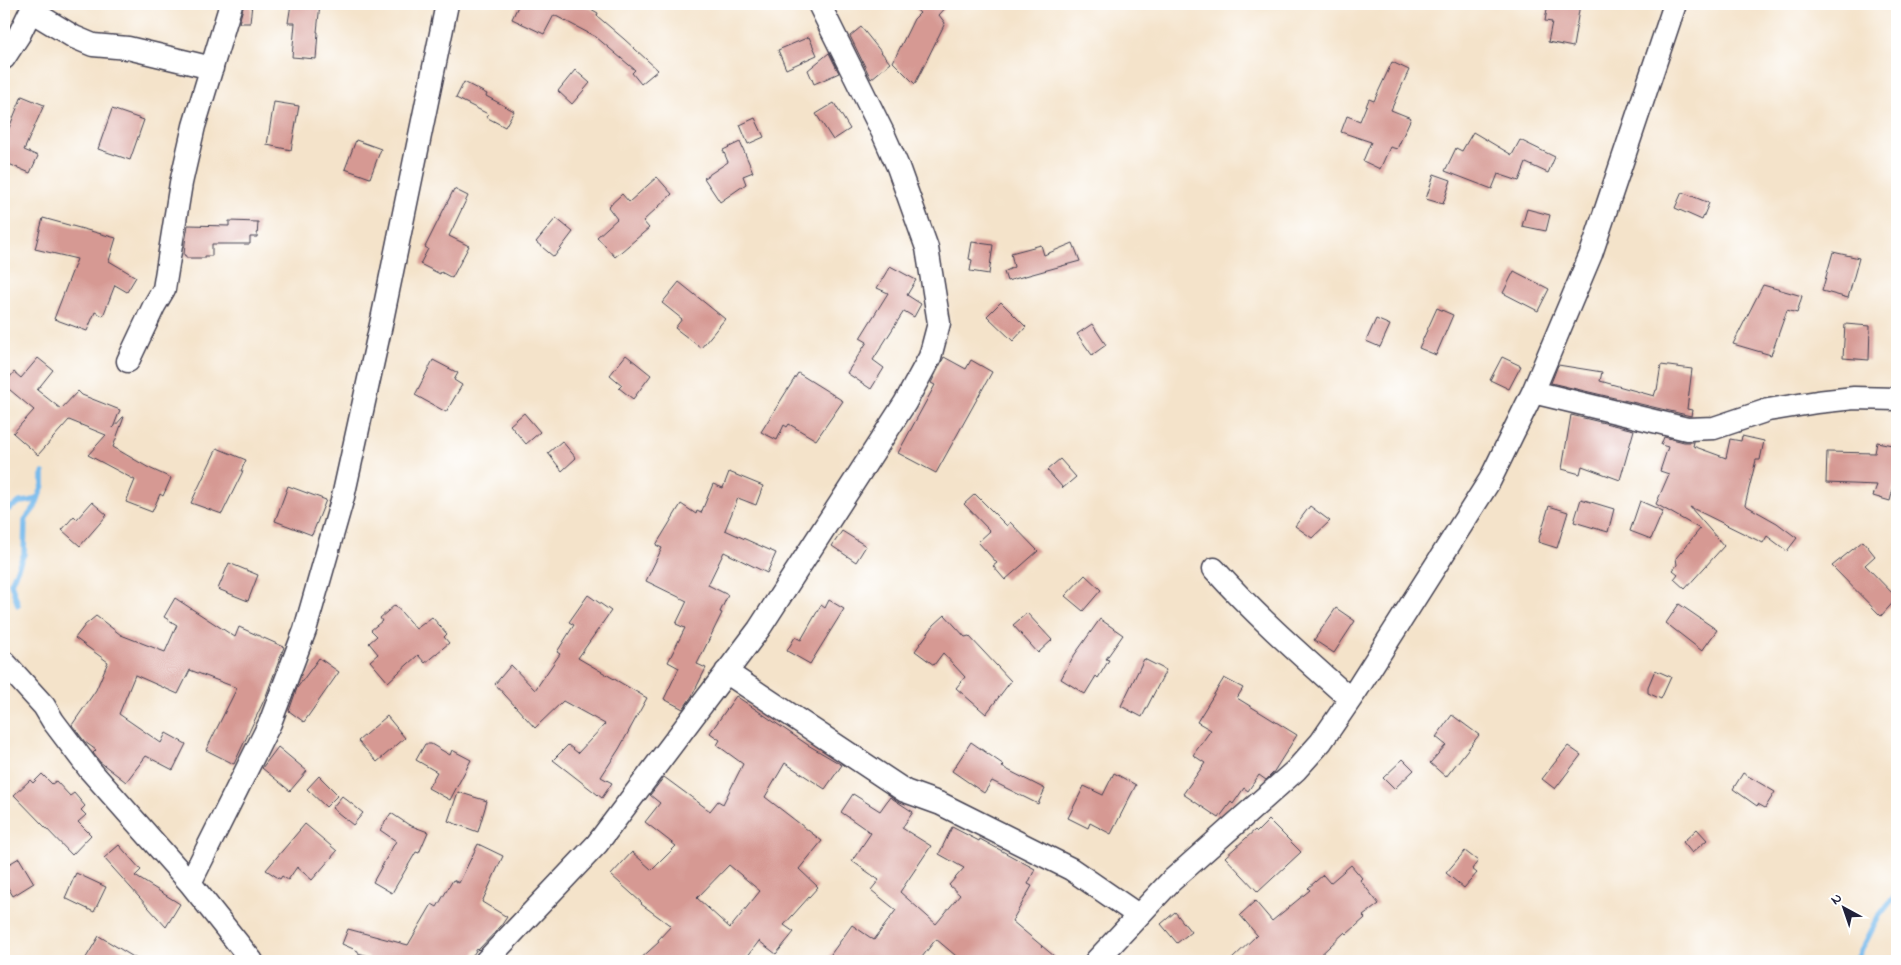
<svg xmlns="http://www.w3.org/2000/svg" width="1901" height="965" font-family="'Indie Flower',sans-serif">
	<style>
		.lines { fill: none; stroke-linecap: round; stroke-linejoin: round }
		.stream { stroke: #76baec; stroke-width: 5.5 }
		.building { fill: #d69993; fill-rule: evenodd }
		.street-casing { stroke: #423f50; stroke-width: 25 }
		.street { stroke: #fff; stroke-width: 22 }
	</style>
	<rect width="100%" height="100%" fill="#fff"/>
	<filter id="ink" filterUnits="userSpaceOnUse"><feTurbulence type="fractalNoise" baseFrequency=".02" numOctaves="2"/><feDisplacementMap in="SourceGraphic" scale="10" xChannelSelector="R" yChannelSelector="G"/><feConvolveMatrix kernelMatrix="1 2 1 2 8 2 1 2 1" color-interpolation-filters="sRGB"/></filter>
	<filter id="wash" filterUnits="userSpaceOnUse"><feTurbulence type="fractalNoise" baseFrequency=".0096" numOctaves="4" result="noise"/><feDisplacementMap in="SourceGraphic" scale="20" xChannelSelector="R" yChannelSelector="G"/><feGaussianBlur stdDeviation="1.12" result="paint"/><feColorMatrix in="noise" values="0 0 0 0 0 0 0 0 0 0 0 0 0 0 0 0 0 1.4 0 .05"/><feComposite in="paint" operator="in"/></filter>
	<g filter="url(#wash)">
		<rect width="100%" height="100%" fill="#f4e3ca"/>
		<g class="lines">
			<!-- stream -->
			<path class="stream" d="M 4,512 L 20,502 L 30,501 L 38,497
				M 18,605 L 11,583 L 24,554 L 25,520 L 35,507 L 43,485 L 43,473
				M 1856,961 L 1879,916 L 1897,893"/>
		</g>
		<g id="blocks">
			<!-- building -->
			<path class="building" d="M 244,4 L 252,4 L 250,23 L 239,23 Z
				M 291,4 L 320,4 L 317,32 L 318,32 L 316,59 L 292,57 L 295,23 L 288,23 Z
				M 519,4 L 582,4 L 598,13 L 597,16 L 624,39 L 658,70 L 641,84 L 632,73 L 635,70 L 596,37 L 554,15 L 544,34 L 512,19 Z
				M 910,4 L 949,4 L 939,15 L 945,23 L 915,84 L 893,62 L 914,19 L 920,13 Z
				M 1548,4 L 1580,4 L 1573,47 L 1548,42 L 1552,22 L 1545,21 Z
				M 861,27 L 890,63 L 871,79 L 850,36 Z
				M 809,37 L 817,55 L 786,69 L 778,50 Z
				M 829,53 L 839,73 L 814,84 L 808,70 Z
				M 1392,62 L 1409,70 L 1391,110 L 1411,118 L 1397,149 L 1390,147 L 1380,169 L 1363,161 L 1371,142 L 1341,132 L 1347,116 L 1360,121 L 1369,99 L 1374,101 Z
				M 575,70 L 590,83 L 572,104 L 558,91 Z
				M 464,82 L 487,94 L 486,96 L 514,111 L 505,127 L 486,117 L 488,114 L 456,98 Z
				M 22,96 L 44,105 L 24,150 L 38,156 L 30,173 L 4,162 L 4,126 L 9,128 Z
				M 274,102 L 299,106 L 291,150 L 267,145 Z
				M 834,103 L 850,129 L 833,140 L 816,114 Z
				M 112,109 L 144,120 L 130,160 L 98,149 Z
				M 755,118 L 764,137 L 748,144 L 740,125 Z
				M 1473,132 L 1512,155 L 1520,140 L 1555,157 L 1548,173 L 1526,163 L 1519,181 L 1498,174 L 1492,189 L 1445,171 L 1456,148 L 1462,151 Z
				M 356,140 L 381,149 L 370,178 L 345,169 Z
				M 740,142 L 753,172 L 743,176 L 746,184 L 720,202 L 704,178 L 728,162 L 723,150 Z
				M 1434,174 L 1451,180 L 1443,204 L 1426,199 Z
				M 657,177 L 672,194 L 643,221 L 649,228 L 615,257 L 597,237 L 617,219 L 608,207 L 622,194 L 629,202 Z
				M 454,189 L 468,196 L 449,236 L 469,246 L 452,278 L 441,272 L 440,274 L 420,264 L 428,249 L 425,247 Z
				M 1682,192 L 1709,203 L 1702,220 L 1675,208 Z
				M 1527,209 L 1550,215 L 1546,231 L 1522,226 Z
				M 43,218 L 116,238 L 109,261 L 136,277 L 127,292 L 115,285 L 103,316 L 95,312 L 87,331 L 54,319 L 77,259 L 35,249 Z
				M 556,218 L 573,232 L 554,257 L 536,242 Z
				M 229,221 L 258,222 L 257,237 L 250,237 L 250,244 L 212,244 L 212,256 L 205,256 L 205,258 L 186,258 L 186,256 L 184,255 L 185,243 L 188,225 L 229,226 Z
				M 972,242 L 993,245 L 989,274 L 970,271 L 972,260 L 969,259 Z
				M 1073,243 L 1080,261 L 1007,281 L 1004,272 L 1014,267 L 1011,253 L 1041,245 L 1044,255 Z
				M 1833,252 L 1859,258 L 1848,298 L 1822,291 Z
				M 890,266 L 916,280 L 907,295 L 921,304 L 914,317 L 904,311 L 873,360 L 884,368 L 871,389 L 847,373 L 867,342 L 860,338 L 888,293 L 877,288 Z
				M 1514,271 L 1549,289 L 1538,311 L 1503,293 Z
				M 679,282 L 725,319 L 701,348 L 675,328 L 682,319 L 662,303 Z
				M 1763,285 L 1802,296 L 1797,313 L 1787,310 L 1771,355 L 1733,344 Z
				M 1001,302 L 1026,327 L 1013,341 L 987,316 Z
				M 1437,308 L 1453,315 L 1436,355 L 1419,348 Z
				M 1376,319 L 1390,325 L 1380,347 L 1366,341 Z
				M 1092,324 L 1106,345 L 1092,355 L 1077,334 Z
				M 1845,324 L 1870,326 L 1869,360 L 1843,358 Z
				M 626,355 L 651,375 L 633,399 L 619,388 L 622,385 L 610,375 Z
				M 944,357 L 966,369 L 971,360 L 992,372 L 936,473 L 898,453 L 935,385 L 931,383 Z
				M 1502,357 L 1521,366 L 1509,389 L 1490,380 Z
				M 38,358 L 53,370 L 37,390 L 61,409 L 78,391 L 82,395 L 120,410 L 113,428 L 123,417 L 124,417 L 113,447 L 149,468 L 171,478 L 163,496 L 160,494 L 152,512 L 126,502 L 135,480 L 88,455 L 106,435 L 69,420 L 38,455 L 13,433 L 34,410 L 4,385 L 14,372 L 21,378 Z
				M 433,360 L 458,373 L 454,380 L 462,385 L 446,412 L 415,395 Z
				M 1558,365 L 1602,372 L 1600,381 L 1654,396 L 1656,390 L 1657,390 L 1661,365 L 1692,369 L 1687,409 L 1692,410 L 1691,416 L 1551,383 Z
				M 798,373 L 843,401 L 816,440 L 789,424 L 787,427 L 784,425 L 777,440 L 761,432 Z
				M 524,413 L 540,432 L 526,444 L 510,425 Z
				M 1571,415 L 1634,430 L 1620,480 L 1582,466 L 1580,474 L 1562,469 Z
				M 1742,436 L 1764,441 L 1760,460 L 1756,460 L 1745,505 L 1777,523 L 1797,538 L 1787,551 L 1767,536 L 1763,543 L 1690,507 L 1724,546 L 1685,589 L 1674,579 L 1678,574 L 1673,570 L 1677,565 L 1676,558 L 1700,529 L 1656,504 L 1669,474 L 1660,471 L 1668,447 L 1661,445 L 1664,437 L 1684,442 L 1694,442 L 1693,446 L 1726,458 L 1730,439 L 1741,441 Z
				M 562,441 L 576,458 L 562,471 L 548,453 Z
				M 1877,442 L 1897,446 L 1897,474 L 1890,501 L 1873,496 L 1877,485 L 1826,483 L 1827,452 L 1875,453 Z
				M 217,448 L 246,460 L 241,471 L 243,471 L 222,514 L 191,503 Z
				M 1060,459 L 1076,477 L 1063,488 L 1047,470 Z
				M 729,472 L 763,486 L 756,505 L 738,498 L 725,530 L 776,553 L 767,573 L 724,552 L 708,585 L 728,595 L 720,612 L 722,613 L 697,664 L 706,668 L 692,696 L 683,709 L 664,699 L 679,668 L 668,662 L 685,628 L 676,624 L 687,601 L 646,581 L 662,548 L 656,545 L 681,504 L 696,514 L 697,511 L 701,513 L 713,484 L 723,488 Z
				M 288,486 L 326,500 L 312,535 L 275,521 Z
				M 975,494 L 1007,526 L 1010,522 L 1038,551 L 1005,580 L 993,566 L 997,563 L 978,542 L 990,531 L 964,504 Z
				M 1581,499 L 1614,509 L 1608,532 L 1574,522 Z
				M 1640,501 L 1663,511 L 1651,539 L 1630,531 Z
				M 92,502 L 107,515 L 80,546 L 62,530 L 74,516 L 77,519 Z
				M 1310,506 L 1330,521 L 1312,538 L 1295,526 Z
				M 1549,506 L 1568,512 L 1557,548 L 1538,542 Z
				M 842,531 L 866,546 L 856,562 L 832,546 Z
				M 1863,541 L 1875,556 L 1865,565 L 1897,598 L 1881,616 L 1832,566 Z
				M 229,563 L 258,575 L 248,601 L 218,589 Z
				M 1085,575 L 1101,590 L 1083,611 L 1065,596 Z
				M 588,595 L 611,611 L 578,658 L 647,698 L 619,749 L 601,777 L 612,783 L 602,798 L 553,760 L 568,745 L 578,753 L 605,724 L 563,701 L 535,728 L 495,684 L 511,665 L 535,690 L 560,654 L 557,652 L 574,625 L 569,622 Z
				M 175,598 L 235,637 L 239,627 L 284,647 L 266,696 L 234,764 L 206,750 L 237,688 L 190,670 L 178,694 L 135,675 L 119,714 L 161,743 L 166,733 L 186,744 L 173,770 L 146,756 L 126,782 L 100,762 L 93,753 L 96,750 L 85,742 L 72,725 L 96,690 L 108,662 L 75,638 L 85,625 L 96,616 L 121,635 L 165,652 L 177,625 L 164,617 Z
				M 829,600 L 844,609 L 810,664 L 787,651 L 795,637 L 801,640 L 821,605 L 825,608 Z
				M 1679,604 L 1717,630 L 1702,651 L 1666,623 Z
				M 395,605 L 416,629 L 432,617 L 447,634 L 444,637 L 449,643 L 425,663 L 418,655 L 388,682 L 370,661 L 378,654 L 369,643 L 377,636 L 371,630 L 382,621 L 380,618 Z
				M 1336,608 L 1355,621 L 1334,653 L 1314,640 Z
				M 1027,613 L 1052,640 L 1038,653 L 1013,625 Z
				M 945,615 L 965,637 L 969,636 L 1011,681 L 986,714 L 956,688 L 965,677 L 943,653 L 934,665 L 915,651 L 934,625 Z
				M 1100,619 L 1123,635 L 1106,659 L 1109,660 L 1098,678 L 1096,676 L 1085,694 L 1061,679 L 1073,657 Z
				M 319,658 L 339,672 L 304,722 L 289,711 L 297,688 Z
				M 1144,659 L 1166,670 L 1142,717 L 1121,706 Z
				M 1655,670 L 1671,677 L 1661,699 L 1648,693 L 1648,687 Z
				M 1224,678 L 1243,688 L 1237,698 L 1297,735 L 1273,773 L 1266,780 L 1259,775 L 1248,791 L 1244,788 L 1233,804 L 1231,802 L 1219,818 L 1183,794 L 1205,763 L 1193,755 L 1211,730 L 1197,722 Z
				M 736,696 L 808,745 L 842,765 L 825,789 L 785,763 L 765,797 L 822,841 L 799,869 L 818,887 L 784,925 L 794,932 L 776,954 L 759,941 L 744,961 L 638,961 L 659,942 L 658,940 L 671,926 L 641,904 L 642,903 L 611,875 L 632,852 L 652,870 L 676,846 L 645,822 L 660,803 L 650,795 L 664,777 L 710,811 L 718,801 L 723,804 L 743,764 L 717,745 L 720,740 L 710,733 ZM 729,865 L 760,891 L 730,928 L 697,898 Z
				M 1452,715 L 1479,735 L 1446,777 L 1430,763 L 1446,745 L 1436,737 Z
				M 387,716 L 405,738 L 377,762 L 358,741 Z
				M 971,742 L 1004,765 L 1002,767 L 1045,789 L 1038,804 L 992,781 L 984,793 L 952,771 Z
				M 425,744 L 431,744 L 450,755 L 452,750 L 471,760 L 450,800 L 428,788 L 437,772 L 416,760 Z
				M 1568,746 L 1581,755 L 1555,789 L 1542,779 Z
				M 278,747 L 307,771 L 290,791 L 262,768 Z
				M 1403,759 L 1414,770 L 1394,789 L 1383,778 Z
				M 1114,773 L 1136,785 L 1111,834 L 1090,823 L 1088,828 L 1068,818 L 1084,786 L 1103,795 Z
				M 1743,773 L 1775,792 L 1765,808 L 1758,804 L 1757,806 L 1733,789 Z
				M 42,774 L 52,784 L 56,781 L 70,796 L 74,793 L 85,806 L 81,810 L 86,815 L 78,822 L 91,835 L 72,855 L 14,795 L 30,780 L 33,783 Z
				M 319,776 L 338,795 L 326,807 L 307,789 Z
				M 458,792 L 487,801 L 478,832 L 448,821 Z
				M 853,794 L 880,811 L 890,797 L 913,812 L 902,828 L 931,846 L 900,892 L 936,924 L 960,895 L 949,885 L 964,868 L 939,854 L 952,827 L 979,841 L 980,839 L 1035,869 L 1028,884 L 1032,886 L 1012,921 L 1060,961 L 962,961 L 936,939 L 919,961 L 826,961 L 852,925 L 874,940 L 896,910 L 871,890 L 879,880 L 852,861 L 871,833 L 841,812 Z
				M 342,796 L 363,813 L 353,825 L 332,808 Z
				M 391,813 L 409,825 L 428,832 L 419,853 L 416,852 L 392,893 L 373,882 L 396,841 L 380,830 Z
				M 1269,820 L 1301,852 L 1258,892 L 1225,857 L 1255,830 L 1257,832 Z
				M 305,824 L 337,851 L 312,880 L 297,867 L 288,880 L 282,876 L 280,879 L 266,870 Z
				M 1697,829 L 1707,840 L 1692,853 L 1683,842 Z
				M 478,844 L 503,856 L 482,902 L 507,917 L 501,926 L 478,950 L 477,949 L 469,961 L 368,961 L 369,956 L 358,953 L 358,951 L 342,944 L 348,929 L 408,945 L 432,904 L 437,907 L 453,880 L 459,883 Z
				M 119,845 L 141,870 L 135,876 L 180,904 L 166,927 L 104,858 Z
				M 1465,851 L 1478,861 L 1472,869 L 1477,873 L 1464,888 L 1446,873 Z
				M 19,858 L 34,883 L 13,896 L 4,881 L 4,867 Z
				M 1351,865 L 1362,878 L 1360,880 L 1379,904 L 1363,916 L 1365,918 L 1347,934 L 1345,932 L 1314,961 L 1230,961 L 1257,935 L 1240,915 L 1255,901 L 1272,921 L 1310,890 L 1308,888 L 1323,875 L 1330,883 Z
				M 76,873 L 106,887 L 94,912 L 65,898 Z
				M 1175,912 L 1191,932 L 1177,943 L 1161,924 Z
				M 99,936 L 140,961 L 84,961 Z"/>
		</g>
	</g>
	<g filter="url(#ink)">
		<use href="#blocks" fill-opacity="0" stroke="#423f50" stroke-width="1"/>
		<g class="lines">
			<!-- street casing -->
			<g class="street-casing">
				<path id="street" d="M 31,11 L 74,37 L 93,45 L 128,48 L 212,68
					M 4,58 L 19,35 L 34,4
					M 128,361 L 154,306 L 164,289 L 181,183 L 194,126 L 231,4
					M 1533,392 L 1687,429 L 1714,428 L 1768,410 L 1817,402 L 1854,398 L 1897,399
					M 1214,569 C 1256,616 1303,657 1350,699
					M 4,662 L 44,706 L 53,721 L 90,770 L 190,883 L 252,961
					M 726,672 L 905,791 L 941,804 L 1071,869 L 1138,915
					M 190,883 L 270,723 L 305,630 L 343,497 L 382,320 L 447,4
					M 486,961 L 597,844 L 759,629 L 905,403 L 930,357 L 939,323 L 927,248 L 898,167 L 883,133 L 819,4
					M 1096,961 L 1170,882 L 1296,770 L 1321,742 L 1356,691 L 1490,480 L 1533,392 L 1591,254 L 1675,4"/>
			</g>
			<!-- street -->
			<use href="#street" class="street"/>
		</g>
	</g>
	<!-- margin -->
	<rect width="1901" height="965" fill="none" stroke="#fff" stroke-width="20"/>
	<!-- north arrow -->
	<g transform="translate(1844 908) rotate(320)" stroke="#ffffff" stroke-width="4" paint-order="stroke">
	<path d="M0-4L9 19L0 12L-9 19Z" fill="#22223b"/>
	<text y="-8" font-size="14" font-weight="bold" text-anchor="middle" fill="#22223b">N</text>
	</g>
</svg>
